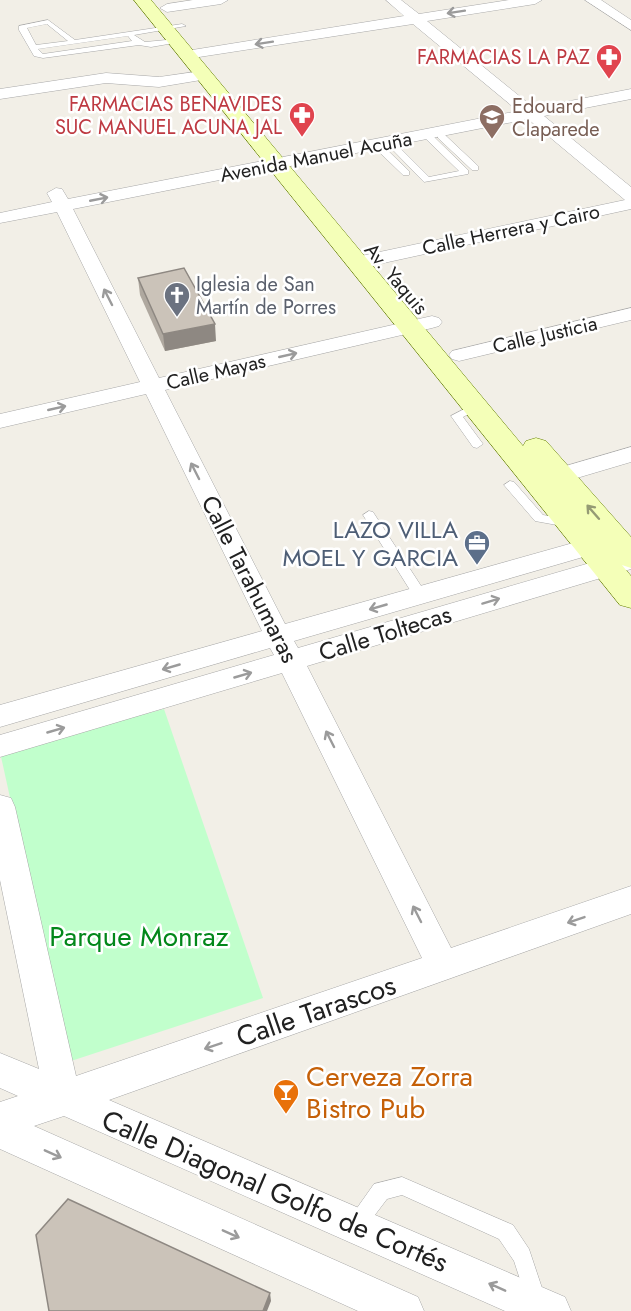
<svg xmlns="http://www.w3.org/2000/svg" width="631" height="1311" font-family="Jost,sans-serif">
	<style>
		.park { fill: #c1ffcc }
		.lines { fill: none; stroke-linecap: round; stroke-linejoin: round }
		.lane-casing { stroke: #a8a8a8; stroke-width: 1 }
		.street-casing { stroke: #a8a8a8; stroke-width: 1 }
		.secondary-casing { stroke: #658000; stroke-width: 1 }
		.lane { fill: #fff; fill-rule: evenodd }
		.street { fill: #fff; fill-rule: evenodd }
		.secondary { fill: #f4ffb8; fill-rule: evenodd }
		.wall { fill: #afa89f }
		.shaded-wall { fill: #8e8882 }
		.building { fill: #cbc3b9; stroke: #8e8882; stroke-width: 1.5 }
		.oneway { stroke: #9b9b9b }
		.oneway2 { stroke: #959b74 }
		.labels { text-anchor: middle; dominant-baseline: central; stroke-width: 5; stroke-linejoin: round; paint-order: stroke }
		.far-health-label { font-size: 20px; fill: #be3a42; stroke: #fff; text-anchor: end }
		.far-education-label { font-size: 20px; fill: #785e54; stroke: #fff; text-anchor: start }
		.far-street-label { font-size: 20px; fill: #212121; stroke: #fff }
		.far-worship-label { font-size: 20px; fill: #5b616d; stroke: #fff; text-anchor: start }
		.service-label { font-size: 24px; fill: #4e5e75; stroke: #fff; text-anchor: end }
		.street-label { font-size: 24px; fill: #212121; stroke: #fff }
		.near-park-label { font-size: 28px; fill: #02871a; stroke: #fff }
		.near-street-label { font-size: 28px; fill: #212121; stroke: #fff }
		.near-food-label { font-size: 28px; fill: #c56008; stroke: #fff; text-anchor: start }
	</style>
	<rect width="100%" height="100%" fill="#f2efe7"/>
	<!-- park -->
	<path class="park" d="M 164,709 L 263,998 L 68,1062 L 0,752 Z"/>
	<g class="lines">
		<!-- lane casing -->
		<g class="lane-casing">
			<path id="lane" d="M 48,20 L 75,40 L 182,24 L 186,26 L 134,35 L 145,42 L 177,39 L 177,43 L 174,43 L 151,47 L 139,45 L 43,58 L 34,56 L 19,30 L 19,26 ZM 47,24 L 68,41 L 36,45 L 27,28 ZM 128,36 L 132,41 L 43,54 L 38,49 Z
				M 424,133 L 430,133 L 468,170 L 468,174 L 424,182 L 386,143 L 393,141 L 429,177 L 459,171 L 424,137 Z
				M 438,134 L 444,134 L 478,166 L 478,170 L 472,170 L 438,138 Z
				M 374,143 L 380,143 L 409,171 L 409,175 L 403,175 L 374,147 Z
				M 474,404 L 478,405 L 478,409 L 463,417 L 483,444 L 477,448 L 473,447 L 451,416 Z
				M 510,481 L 514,482 L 543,515 L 572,520 L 574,523 L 572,526 L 568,527 L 535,521 L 504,485 Z
				M 369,511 L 373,512 L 425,592 L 426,595 L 425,598 L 415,598 L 363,515 Z
				M 402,1177 L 513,1225 L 529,1249 L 546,1300 L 543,1307 L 536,1310 L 529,1307 L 514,1261 L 499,1239 L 402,1195 L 387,1199 L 362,1232 L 355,1235 L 348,1232 L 345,1225 L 374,1184 Z"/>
		</g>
		<!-- street casing -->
		<g class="street-casing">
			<path id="street" d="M 193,0 L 228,0 L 221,4 L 167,12 L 160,8 L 167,4 Z
				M 386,0 L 401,0 L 419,14 L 509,0 L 542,0 L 535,4 L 427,21 L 534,108 L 631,89 L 631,99 L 544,116 L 631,187 L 631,209 L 356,269 L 349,267 L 346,263 L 356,257 L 625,200 L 528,119 L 73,209 L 159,378 L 432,316 L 439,318 L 442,322 L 439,326 L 432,328 L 165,390 L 285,624 L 612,532 L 621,534 L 624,540 L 621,546 L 294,641 L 298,648 L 631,551 L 631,569 L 307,666 L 451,948 L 631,886 L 631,914 L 109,1100 L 565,1297 L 571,1311 L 505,1311 L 64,1116 L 34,1126 L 418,1297 L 424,1311 L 358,1311 L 0,1149 L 0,1102 L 18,1096 L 0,1088 L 0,1053 L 39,1069 L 0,880 L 0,795 L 11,798 L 15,807 L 76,1076 L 422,958 L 282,673 L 0,757 L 0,735 L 274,655 L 270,648 L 0,727 L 0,705 L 262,631 L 146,394 L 0,428 L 0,414 L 140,382 L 57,212 L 0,223 L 0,213 L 52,202 L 47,193 L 56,188 L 62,189 L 68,199 L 518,111 L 413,24 L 186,59 L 179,55 L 186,51 L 404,16 Z
				M 585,0 L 601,0 L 631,20 L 631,30 Z
				M 202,71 L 210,76 L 207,79 L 159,87 L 106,83 L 0,99 L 0,89 L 106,73 L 159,77 Z
				M 631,308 L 631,320 L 459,361 L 452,359 L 449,355 L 452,351 Z
				M 631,447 L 631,462 L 560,483 L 552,480 L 548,475 L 552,470 Z"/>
		</g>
		<!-- secondary casing -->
		<g class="secondary-casing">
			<path id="secondary" d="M 134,0 L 151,0 L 523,446 L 526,441 L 536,438 L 546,441 L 631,537 L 631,568 L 622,565 L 631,576 L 631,608 L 620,605 Z"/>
		</g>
		<!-- lane -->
		<use href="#lane" class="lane"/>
		<!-- street -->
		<use href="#street" class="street"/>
		<!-- secondary -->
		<use href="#secondary" class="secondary"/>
	</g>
	<!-- wall -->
	<path class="wall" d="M 138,278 L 216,341 L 165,351 L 140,295 Z"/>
	<!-- shaded-wall -->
	<path class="shaded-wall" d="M 215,324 L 216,341 L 165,351 L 163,334 Z
		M 270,1293 L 271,1301 L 267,1311 L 263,1311 Z"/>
	<!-- building -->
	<path class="building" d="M 184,268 L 215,324 L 163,334 L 138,278 Z
		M 68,1199 L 270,1293 L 263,1311 L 49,1311 L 36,1235 Z"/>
	<!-- one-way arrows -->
	<defs><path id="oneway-shaft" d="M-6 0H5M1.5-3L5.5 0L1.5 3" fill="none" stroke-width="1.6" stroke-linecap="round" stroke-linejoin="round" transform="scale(1.5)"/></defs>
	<g class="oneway">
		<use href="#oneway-shaft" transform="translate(456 12) rotate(171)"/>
		<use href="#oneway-shaft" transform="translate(264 43) rotate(171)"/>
		<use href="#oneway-shaft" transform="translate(99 199) rotate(-11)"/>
		<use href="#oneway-shaft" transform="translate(108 297) rotate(-117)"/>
		<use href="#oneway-shaft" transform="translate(288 355) rotate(-13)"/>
		<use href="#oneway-shaft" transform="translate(57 408) rotate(-13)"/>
		<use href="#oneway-shaft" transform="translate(195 471) rotate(-117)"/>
		<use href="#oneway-shaft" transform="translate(491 601) rotate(-17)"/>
		<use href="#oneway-shaft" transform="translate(378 607) rotate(164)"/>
		<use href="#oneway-shaft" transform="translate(171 667) rotate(164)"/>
		<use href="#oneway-shaft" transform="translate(243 675) rotate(-16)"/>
		<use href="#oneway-shaft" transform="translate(56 730) rotate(-16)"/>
		<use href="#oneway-shaft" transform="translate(330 739) rotate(-117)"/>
		<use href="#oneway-shaft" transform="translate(417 914) rotate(-117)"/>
		<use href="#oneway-shaft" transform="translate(576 920) rotate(161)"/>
		<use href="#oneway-shaft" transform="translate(213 1046) rotate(161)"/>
		<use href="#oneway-shaft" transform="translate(53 1154) rotate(24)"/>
		<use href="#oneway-shaft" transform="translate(231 1234) rotate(24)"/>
		<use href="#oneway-shaft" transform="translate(497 1287) rotate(-156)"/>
	</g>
	<use class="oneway2" href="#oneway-shaft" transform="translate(593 512) rotate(-131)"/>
	<!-- icons -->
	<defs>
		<g id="pharmacy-pin" transform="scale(1.35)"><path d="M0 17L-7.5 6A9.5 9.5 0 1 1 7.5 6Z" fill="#e0444e" stroke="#fff"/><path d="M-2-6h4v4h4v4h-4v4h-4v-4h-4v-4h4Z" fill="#fff"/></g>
		<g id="school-pin" transform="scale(1.35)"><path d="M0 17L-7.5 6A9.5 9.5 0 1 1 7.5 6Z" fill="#8d6e63" stroke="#fff"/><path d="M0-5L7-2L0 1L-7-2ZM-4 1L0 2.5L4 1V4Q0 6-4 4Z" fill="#fff"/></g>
		<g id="church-pin" transform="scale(1.35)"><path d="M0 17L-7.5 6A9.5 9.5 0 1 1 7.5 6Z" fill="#6b7280" stroke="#fff"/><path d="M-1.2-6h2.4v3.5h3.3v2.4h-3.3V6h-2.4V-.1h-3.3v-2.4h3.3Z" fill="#fff"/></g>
		<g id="office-pin" transform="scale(1.35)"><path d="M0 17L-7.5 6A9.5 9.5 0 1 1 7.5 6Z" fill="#5c6f8a" stroke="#fff"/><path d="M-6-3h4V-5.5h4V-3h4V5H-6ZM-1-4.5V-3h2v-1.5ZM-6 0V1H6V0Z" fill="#fff"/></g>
		<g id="bar-pin" transform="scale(1.35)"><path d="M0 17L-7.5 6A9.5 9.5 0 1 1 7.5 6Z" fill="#e8710a" stroke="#fff"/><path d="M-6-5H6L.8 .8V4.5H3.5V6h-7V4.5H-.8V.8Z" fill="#fff"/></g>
	</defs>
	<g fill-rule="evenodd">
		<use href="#pharmacy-pin" x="609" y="57"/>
		<use href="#pharmacy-pin" x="302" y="115"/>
		<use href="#school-pin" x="492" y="117"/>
		<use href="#church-pin" x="177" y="295"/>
		<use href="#office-pin" x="477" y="543"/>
		<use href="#bar-pin" x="286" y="1092"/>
	</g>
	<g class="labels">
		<!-- far-health labels -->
		<g class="far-health-label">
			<text x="590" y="57">FARMACIAS LA PAZ</text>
			<text x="282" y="104">FARMACIAS BENAVIDES<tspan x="282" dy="23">SUC MANUEL ACUNA JAL</tspan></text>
		</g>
		<!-- far-education labels -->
		<g class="far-education-label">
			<text x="512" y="106">Edouard<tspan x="512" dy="23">Claparede</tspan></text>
		</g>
		<!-- far-street labels -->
		<g class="far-street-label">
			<text transform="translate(316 157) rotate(-11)">Avenida Manuel Acuña</text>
			<text transform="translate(511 230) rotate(-12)">Calle Herrera y Cairo</text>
			<text transform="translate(396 279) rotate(50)">Av. Yaquis</text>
			<text transform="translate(545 335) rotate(-13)">Calle Justicia</text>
			<text transform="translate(216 372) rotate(-13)">Calle Mayas</text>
		</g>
		<!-- far-worship labels -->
		<g class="far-worship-label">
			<text x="196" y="284">Iglesia de San<tspan x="196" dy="23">Martín de Porres</tspan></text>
		</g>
		<!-- service labels -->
		<g class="service-label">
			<text x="458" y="529">LAZO VILLA<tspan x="458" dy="28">MOEL Y GARCIA</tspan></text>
		</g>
		<!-- street labels -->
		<g class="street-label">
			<text transform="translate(250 579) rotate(63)">Calle Tarahumaras</text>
			<text transform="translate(385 633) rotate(-17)">Calle Toltecas</text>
		</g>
		<!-- near-park labels -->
		<g class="near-park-label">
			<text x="139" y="936">Parque Monraz</text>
		</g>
		<!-- near-street labels -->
		<g class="near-street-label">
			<text transform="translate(316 1011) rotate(-19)">Calle Tarascos</text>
			<text transform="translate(275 1191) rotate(23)">Calle Diagonal Golfo de Cortés</text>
		</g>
		<!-- near-food labels -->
		<g class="near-food-label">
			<text x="306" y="1076">Cerveza Zorra<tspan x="306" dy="32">Bistro Pub</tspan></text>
		</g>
	</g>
</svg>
